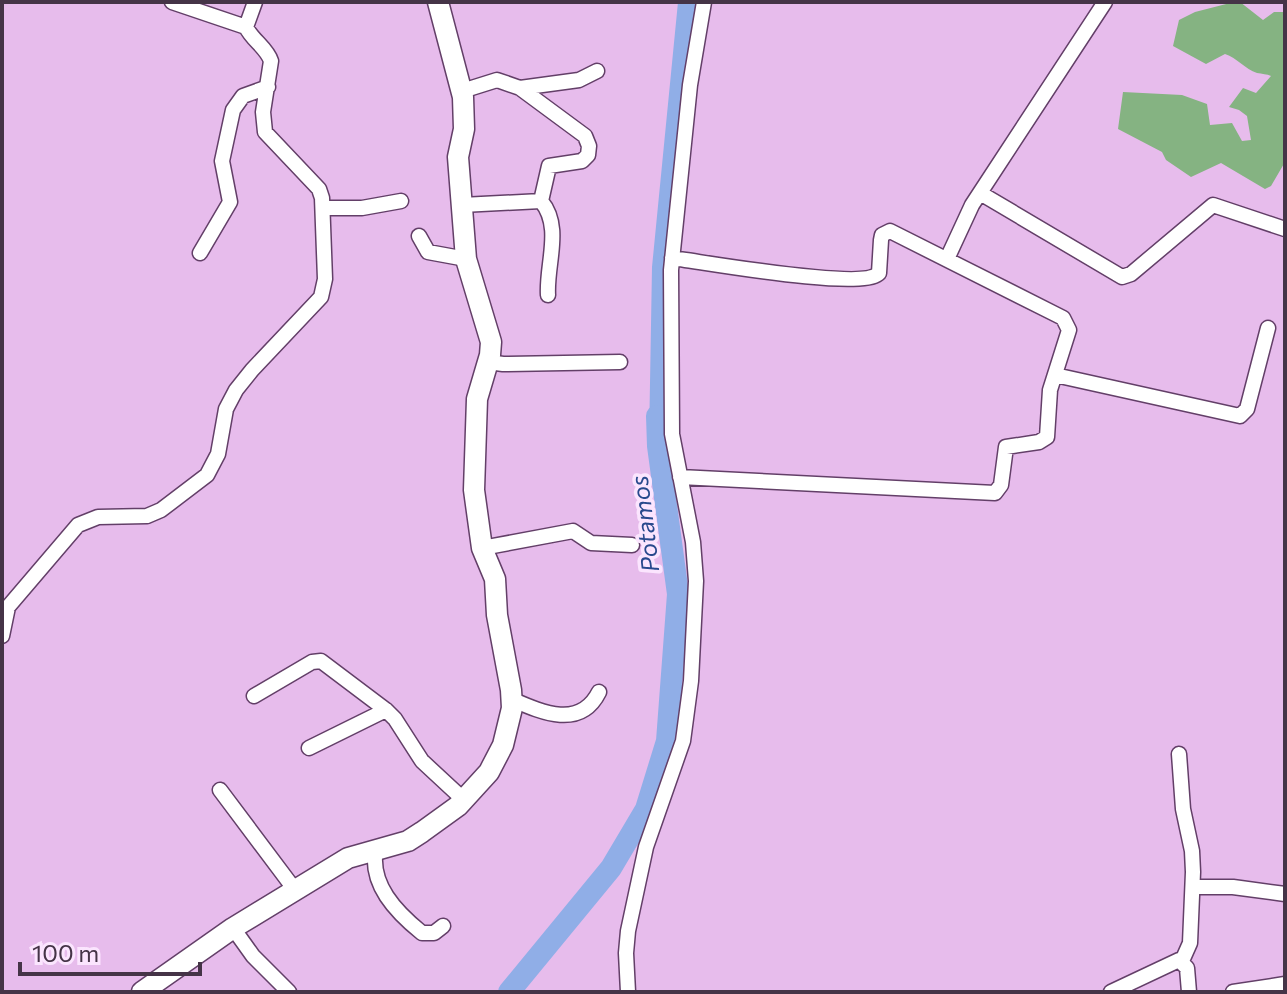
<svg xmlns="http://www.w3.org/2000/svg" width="1287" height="994" font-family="Commissioner,sans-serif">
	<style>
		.green { fill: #85b382 }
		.water { fill: #90aee7 }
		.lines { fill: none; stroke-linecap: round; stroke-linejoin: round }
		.river { stroke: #90aee7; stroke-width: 22 }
		.street-casing { stroke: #633f68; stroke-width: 17 }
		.secondary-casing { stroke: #633f68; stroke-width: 23 }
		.street { stroke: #fff; stroke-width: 14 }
		.secondary { stroke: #fff; stroke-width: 20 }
		.labels { text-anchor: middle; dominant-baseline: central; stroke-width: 7; stroke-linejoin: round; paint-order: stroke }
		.water-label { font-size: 24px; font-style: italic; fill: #28498d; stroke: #fbe5fe }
	</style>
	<rect width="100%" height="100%" fill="#e7bcec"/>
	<!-- green -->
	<path class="green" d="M 1234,2 L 1240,2 L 1263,20 L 1274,12 L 1285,12 L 1285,162 L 1271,186 L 1265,189 L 1221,163 L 1191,177 L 1166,160 L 1162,152 L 1118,129 L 1123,92 L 1182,95 L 1207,104 L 1210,125 L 1232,123 L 1242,141 L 1251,140 L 1247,116 L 1239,110 L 1229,107 L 1243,88 L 1256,93 L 1271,76 C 1267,74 1262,74 1257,73 C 1245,69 1237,58 1225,54 L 1206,64 L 1173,46 L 1179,20 L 1195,12 Z"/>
	<!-- water -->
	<path class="water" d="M 678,2 L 697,2 L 668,255 L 664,434 L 658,446 L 649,441 L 652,267 Z"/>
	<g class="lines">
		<!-- river -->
		<path class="river" d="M 509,992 L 611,868 L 646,809 L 667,741 L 678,594 L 658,446 L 657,416"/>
		<!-- street casing -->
		<g class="street-casing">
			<path id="street" d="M 172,2 L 246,27
				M 462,91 L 497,80 L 520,88 L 579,80 L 597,71
				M 980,193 L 1122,277 L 1131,274 L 1213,205 L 1285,229
				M 541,201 C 563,227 546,264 548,295
				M 462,205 L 541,201 L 549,166 L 582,161 L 588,155 L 589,146 L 585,136 L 520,88
				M 323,208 L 362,208 L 401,201
				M 419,236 L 428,252 L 466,259
				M 200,253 L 230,202 L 222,161 L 233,110 L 243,96 L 268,87
				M 672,258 C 704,262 863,291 879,273 L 881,240 L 882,235 L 890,231 L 1063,318 L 1069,330 L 1050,390 L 1047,437 L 1039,442 L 1006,447 L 1001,485 L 995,493 L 680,477
				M 947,259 L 972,205 L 1105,2
				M 488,362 L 503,364 L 620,362
				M 1055,375 L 1240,416 L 1247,409 L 1268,328
				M 482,548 L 573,531 L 591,543 L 632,545
				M 2,636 L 8,607 L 78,525 L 98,517 L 147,516 L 161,510 L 207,475 L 218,454 L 226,409 L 236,390 L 252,370 L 321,297 L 325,279 L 322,198 L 319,189 L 265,132 L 263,112 L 271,61 C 267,48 252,40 246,27 L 255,2
				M 254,696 L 312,662 L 321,661 L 386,710 L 395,719 L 422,761 L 464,800
				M 511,699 C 541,712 580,730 599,692
				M 309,748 L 386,710
				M 1179,754 L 1183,809 L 1192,851 L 1193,872 L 1190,943 L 1182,961
				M 220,790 L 295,890
				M 376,849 C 369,884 396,912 422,933 L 434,933 L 443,926
				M 1193,887 L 1233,887 L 1285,894
				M 233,928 L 253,956 L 289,992
				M 628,992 L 626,953 L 628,931 L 646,847 L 683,741 L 691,681 L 696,581 L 693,542 L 672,434 L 671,270 L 690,85 L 704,2
				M 1111,992 L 1179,960 L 1187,968 L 1189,992
				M 1233,992 L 1285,984"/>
		</g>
		<!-- secondary casing -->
		<g class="secondary-casing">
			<path id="secondary" d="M 142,992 L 233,928 L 348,858 L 408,841 L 422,832 L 458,806 L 489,772 L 503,745 L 512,708 L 511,690 L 497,615 L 495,579 L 482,548 L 474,490 L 477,399 L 490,355 L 491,342 L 466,259 L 458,157 L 464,129 L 463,97 L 438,2"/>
		</g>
		<!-- street -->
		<use href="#street" class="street"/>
		<!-- secondary -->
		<use href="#secondary" class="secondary"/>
	</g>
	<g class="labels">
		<!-- water labels -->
		<g class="water-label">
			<text transform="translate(644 524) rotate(-97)">Potamos</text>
		</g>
	</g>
	<!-- border -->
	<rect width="1287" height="994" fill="none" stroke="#453447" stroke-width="8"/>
	<!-- scale -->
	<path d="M20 962v12h180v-12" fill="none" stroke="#453447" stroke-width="4"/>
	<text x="32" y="962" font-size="24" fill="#453447" stroke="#fbe5fe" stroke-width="6" paint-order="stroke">100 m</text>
</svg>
